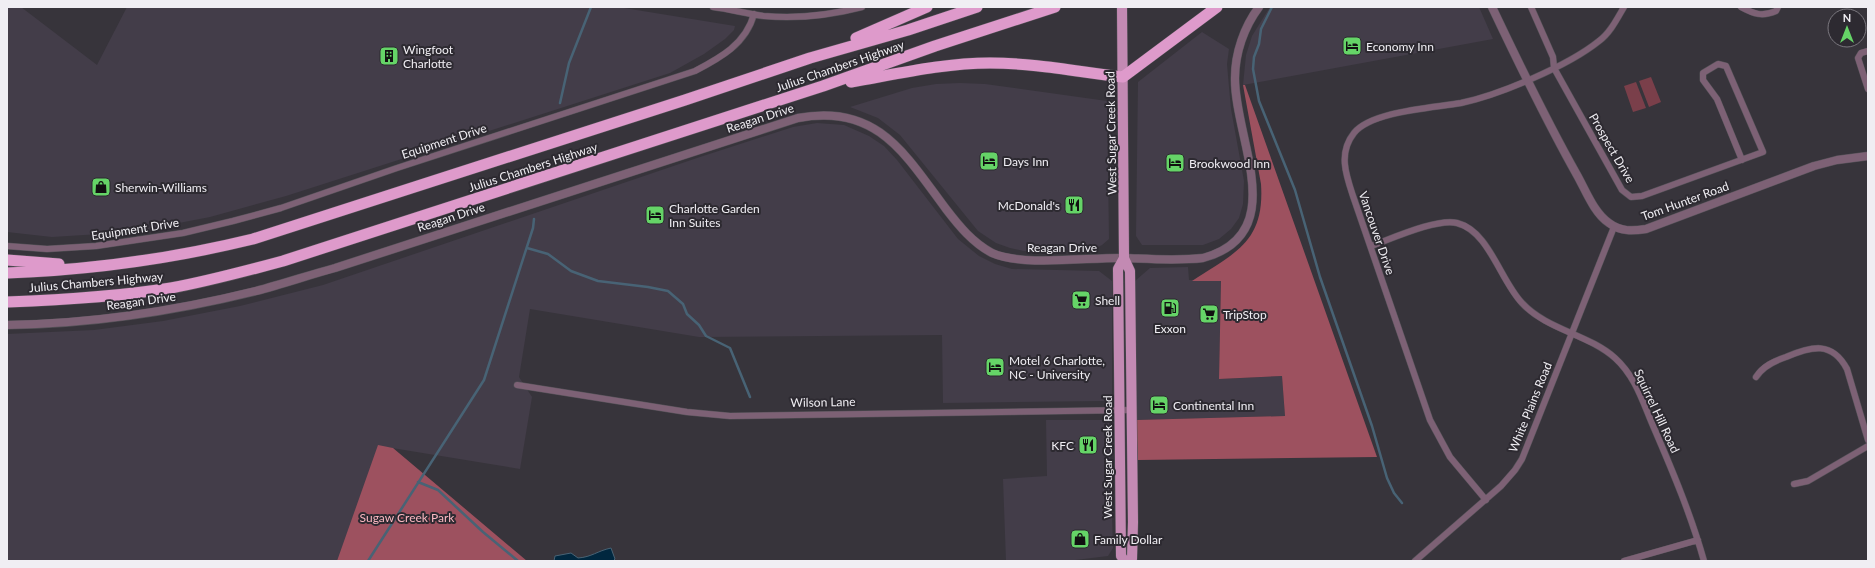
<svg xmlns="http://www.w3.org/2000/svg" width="1875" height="568" font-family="Lato,sans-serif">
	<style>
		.built { fill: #433d49 }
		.green { fill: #7a3f4a }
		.forest { fill: #9d515f }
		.water { fill: #00273f; stroke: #486375 }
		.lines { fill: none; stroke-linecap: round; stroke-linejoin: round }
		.stream { stroke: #486375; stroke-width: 2.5 }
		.minor-casing { stroke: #555258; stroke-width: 7 }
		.tertiary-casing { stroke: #555258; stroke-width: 9 }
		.primary-casing { stroke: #555258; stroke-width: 11 }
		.motorway-casing { stroke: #555258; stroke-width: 12 }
		.minor { stroke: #7d6175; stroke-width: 6 }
		.tertiary { stroke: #7d6175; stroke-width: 8 }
		.primary { stroke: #c38ab3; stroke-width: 10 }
		.motorway { stroke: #de9acb; stroke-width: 11 }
		.labels { text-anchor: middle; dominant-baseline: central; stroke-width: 4; stroke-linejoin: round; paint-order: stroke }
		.poi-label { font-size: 12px; fill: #f0eef3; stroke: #2d2a31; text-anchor: start }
		.street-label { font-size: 12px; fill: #f0eef3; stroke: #2d2a31 }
		.park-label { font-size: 12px; fill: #fcb8c2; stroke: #2d2a31 }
	</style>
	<rect width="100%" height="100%" fill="#37343b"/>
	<!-- built -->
	<path class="built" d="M 7,7 L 21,7 L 97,65 L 127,7 L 618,7 L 735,26 L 734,30 L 725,39 L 704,54 L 670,73 L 286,196 L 210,217 L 132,232 L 52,237 L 7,232 Z
		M 1270,7 L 1479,7 L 1493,39 L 1243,85 L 1246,55 L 1252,36 Z
		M 1202,32 L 1229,49 L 1227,64 L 1229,87 L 1231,109 L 1244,181 L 1243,204 L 1239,218 L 1231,229 L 1219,239 L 1203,245 L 1142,245 L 1136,236 L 1138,82 Z
		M 960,83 L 985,84 L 1107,101 L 1109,239 L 1102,245 L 1094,249 L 1024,251 L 1010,248 L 996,243 L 978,231 L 900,135 L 878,118 L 850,107 L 912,88 L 936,84 Z
		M 817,123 L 844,125 L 869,136 L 884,146 L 897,160 L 958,239 L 979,256 L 995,264 L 1012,269 L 1099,271 L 1112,281 L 1112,394 L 1110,398 L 1105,401 L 943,403 L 942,335 L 699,337 L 530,309 L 519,377 L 532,397 L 520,469 L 386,447 L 344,561 L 7,561 L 7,334 L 94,330 L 163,321 L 240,306 L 323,285 L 697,158 L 793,127 Z
		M 1188,267 L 1189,280 L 1221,281 L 1219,379 L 1282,376 L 1285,416 L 1136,420 L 1135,281 L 1150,268 Z
		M 1046,420 L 1109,420 L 1113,548 L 1108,556 L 1067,561 L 1006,561 L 1003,479 L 1047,476 Z"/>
	<!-- green -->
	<path class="green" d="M 1651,77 L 1661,102 L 1649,107 L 1639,81 Z
		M 1636,82 L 1646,108 L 1633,112 L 1624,86 Z"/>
	<!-- forest -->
	<path class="forest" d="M 1243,85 L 1245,85 L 1377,457 L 1138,460 L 1136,420 L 1285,416 L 1282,376 L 1219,379 L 1221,281 L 1192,281 C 1234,253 1265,243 1261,184 Z
		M 378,445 L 393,448 L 527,561 L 337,561 Z"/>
	<!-- water -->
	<path class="water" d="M 611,548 L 615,559 L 613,561 L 554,561 L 555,556 L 571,553 L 578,558 C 592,557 597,551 611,548 Z"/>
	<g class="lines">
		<!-- stream -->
		<path class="stream" d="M 1272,7 L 1261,29 L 1259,44 L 1254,57 L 1253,69 L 1259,101 L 1295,190 L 1320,277 L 1372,426 L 1387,478 L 1394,493 L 1402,503
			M 560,103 L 569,63 L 591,7
			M 527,248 L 548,254 L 571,271 L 598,281 L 648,287 L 668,291 L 683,304 L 687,314 L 699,325 L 706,336 L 730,348 L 750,397
			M 418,482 L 438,490 L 483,532 L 518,561
			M 368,561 L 484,380 L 533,228 L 534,219"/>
		<!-- minor casing -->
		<g class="minor-casing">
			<path id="minor" d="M 713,7 C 730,9 747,14 764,16 C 797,19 831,15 862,7
				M 1531,7 L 1553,57 L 1554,68 L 1622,190 L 1631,197 L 1642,196 L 1763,152 L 1726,66 L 1718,64 L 1703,73 L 1703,80 L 1717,99 L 1742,160
				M 1741,7 C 1754,14 1762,17 1776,11 L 1778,7
				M 1868,51 L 1861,53 L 1858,58 L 1868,89
				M 7,246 L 47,249 L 96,246 L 183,233 L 233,221 L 281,208 L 397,168 L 695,71 C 720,58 746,44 754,14
				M 1371,246 C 1391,239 1437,218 1457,223 C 1489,231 1500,280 1522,303 C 1547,330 1588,334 1615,358 C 1636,377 1643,403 1654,428 C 1673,472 1691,515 1704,561
				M 1756,377 C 1763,366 1774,361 1786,357 C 1812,346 1832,341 1847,369 L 1868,440
				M 517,385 L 687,412 L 730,416 L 1131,410
				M 1794,484 L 1808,481 L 1868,446
				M 1486,500 L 1450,457 L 1430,420 L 1353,196 C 1346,175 1338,153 1354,133 C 1372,111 1433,108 1461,103 C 1499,95 1568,66 1599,41 C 1610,33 1617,19 1624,7
				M 1415,561 L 1501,486 L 1515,470 L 1522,459 L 1614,227
				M 1624,561 L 1698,540"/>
		</g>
		<!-- tertiary casing -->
		<g class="tertiary-casing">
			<path id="tertiary" d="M 1492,7 C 1519,64 1546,120 1577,175 C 1586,191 1594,213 1609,223 C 1621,232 1633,231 1646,229 L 1814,166 L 1837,160 L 1868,156
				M 7,325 C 90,324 175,311 256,291 C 283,284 309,275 335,268 L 798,118 C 877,103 905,154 946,209 C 959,226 973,243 992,253 C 1024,267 1089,257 1125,258 C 1151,259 1177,261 1203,258 C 1292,234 1234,138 1235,78 C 1235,53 1244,27 1259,7"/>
		</g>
		<!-- primary casing -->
		<g class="primary-casing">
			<path id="primary" d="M 1122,7 L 1124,258 L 1130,271 L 1133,522 L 1132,559 L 1129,561
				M 1124,258 L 1118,269 L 1121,556 L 1125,561"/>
		</g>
		<!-- motorway casing -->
		<g class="motorway-casing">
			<path id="motorway" d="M 856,38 L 927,7
				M 851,82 C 897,74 944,63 990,63 C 1035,63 1079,72 1123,77 L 1217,7
				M 7,260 L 59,264
				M 7,273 C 91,270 171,259 253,239 L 685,100 L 810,58 L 908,30 L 977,7
				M 7,302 C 62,300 116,297 171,288 C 209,281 246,271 283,261 L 823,86 L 935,46 L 1055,7"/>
		</g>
		<!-- minor -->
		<use href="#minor" class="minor"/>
		<!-- tertiary -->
		<use href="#tertiary" class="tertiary"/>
		<!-- primary -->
		<use href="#primary" class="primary"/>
		<!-- motorway -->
		<use href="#motorway" class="motorway"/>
	</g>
	<!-- icons -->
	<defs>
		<g id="hotel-square" transform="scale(1)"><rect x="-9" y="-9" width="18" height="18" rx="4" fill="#65d467" stroke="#2d2a31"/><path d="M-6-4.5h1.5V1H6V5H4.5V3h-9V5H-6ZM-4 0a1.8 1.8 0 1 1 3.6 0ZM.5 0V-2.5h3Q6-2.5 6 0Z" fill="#111"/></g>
		<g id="building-square" transform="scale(1)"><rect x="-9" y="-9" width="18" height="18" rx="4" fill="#65d467" stroke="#2d2a31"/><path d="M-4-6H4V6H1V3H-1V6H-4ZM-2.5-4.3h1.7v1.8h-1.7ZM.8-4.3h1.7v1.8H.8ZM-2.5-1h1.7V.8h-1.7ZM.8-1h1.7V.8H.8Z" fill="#111"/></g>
		<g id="shop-square" transform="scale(1)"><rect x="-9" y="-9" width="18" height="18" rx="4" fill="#65d467" stroke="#2d2a31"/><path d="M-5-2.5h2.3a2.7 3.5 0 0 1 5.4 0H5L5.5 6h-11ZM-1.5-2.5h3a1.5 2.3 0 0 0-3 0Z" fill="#111"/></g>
		<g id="restaurant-square" transform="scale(1)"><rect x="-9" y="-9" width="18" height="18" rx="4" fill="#65d467" stroke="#2d2a31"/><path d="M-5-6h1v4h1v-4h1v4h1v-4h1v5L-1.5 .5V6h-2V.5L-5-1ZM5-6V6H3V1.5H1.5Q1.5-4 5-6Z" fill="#111"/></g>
		<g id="supermarket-square" transform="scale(1)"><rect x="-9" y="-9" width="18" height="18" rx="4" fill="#65d467" stroke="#2d2a31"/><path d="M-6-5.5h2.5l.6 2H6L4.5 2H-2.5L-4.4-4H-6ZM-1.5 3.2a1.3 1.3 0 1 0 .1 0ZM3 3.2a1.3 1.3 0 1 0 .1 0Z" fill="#111"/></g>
		<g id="fuel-square" transform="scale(1)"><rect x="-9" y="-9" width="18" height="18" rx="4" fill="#65d467" stroke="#2d2a31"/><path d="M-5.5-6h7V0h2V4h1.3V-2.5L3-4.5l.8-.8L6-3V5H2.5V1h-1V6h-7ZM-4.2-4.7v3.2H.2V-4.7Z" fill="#111"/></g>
	</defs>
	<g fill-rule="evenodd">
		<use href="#hotel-square" x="1352" y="46"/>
		<use href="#building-square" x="389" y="56"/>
		<use href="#hotel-square" x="989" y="161"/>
		<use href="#hotel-square" x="1175" y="163"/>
		<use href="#shop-square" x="101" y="187"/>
		<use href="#restaurant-square" x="1074" y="205"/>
		<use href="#hotel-square" x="655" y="215"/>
		<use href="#supermarket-square" x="1081" y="300"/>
		<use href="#fuel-square" x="1170" y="308"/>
		<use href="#supermarket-square" x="1209" y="314"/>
		<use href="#hotel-square" x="995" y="367"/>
		<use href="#hotel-square" x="1159" y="405"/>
		<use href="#restaurant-square" x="1088" y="445"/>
		<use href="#shop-square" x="1080" y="539"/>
	</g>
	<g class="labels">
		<!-- poi labels -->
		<g class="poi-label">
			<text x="1366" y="46">Economy Inn</text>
			<text x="403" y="49">Wingfoot<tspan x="403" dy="14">Charlotte</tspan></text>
			<text x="1003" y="161">Days Inn</text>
			<text x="1189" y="163">Brookwood Inn</text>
			<text x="115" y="187">Sherwin-Williams</text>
			<text x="1060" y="205" text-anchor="end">McDonald's</text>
			<text x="669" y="208">Charlotte Garden<tspan x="669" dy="14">Inn Suites</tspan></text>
			<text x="1095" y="300">Shell</text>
			<text x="1223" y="314">TripStop</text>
			<text x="1170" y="328" text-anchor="middle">Exxon</text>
			<text x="1009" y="360">Motel 6 Charlotte,<tspan x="1009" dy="14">NC - University</tspan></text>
			<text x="1173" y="405">Continental Inn</text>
			<text x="1074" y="445" text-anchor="end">KFC</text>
			<text x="1094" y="539">Family Dollar</text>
		</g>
		<!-- street labels -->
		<g class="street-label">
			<text transform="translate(840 66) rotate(-19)">Julius Chambers Highway</text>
			<text transform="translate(760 118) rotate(-18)">Reagan Drive</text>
			<text transform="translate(1111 133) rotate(-91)">West Sugar Creek Road</text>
			<text transform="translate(444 141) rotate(-18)">Equipment Drive</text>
			<text transform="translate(1612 148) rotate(60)">Prospect Drive</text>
			<text transform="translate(533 167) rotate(-18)">Julius Chambers Highway</text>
			<text transform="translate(1685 201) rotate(-20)">Tom Hunter Road</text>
			<text transform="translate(451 217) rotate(-18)">Reagan Drive</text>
			<text transform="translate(135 229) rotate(-9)">Equipment Drive</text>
			<text transform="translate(1377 233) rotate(71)">Vancouver Drive</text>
			<text x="1062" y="247">Reagan Drive</text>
			<text transform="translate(96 282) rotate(-5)">Julius Chambers Highway</text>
			<text transform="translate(141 301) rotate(-8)">Reagan Drive</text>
			<text transform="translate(823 402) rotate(-1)">Wilson Lane</text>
			<text transform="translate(1530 407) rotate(-68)">White Plains Road</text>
			<text transform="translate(1657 411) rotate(65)">Squirrel Hill Road</text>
			<text transform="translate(1107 457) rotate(-90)">West Sugar Creek Road</text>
		</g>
		<!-- park labels -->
		<g class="park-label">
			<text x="407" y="517">Sugaw Creek Park</text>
		</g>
	</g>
	<!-- border -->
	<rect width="1875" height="568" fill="none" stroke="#f0eef3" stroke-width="16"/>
	<!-- north arrow -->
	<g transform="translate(1847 28)"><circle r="19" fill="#2d2a31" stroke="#7b787f"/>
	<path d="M0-3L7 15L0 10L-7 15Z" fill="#65d467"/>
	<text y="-6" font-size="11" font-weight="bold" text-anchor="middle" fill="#f0eef3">N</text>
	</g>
</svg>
